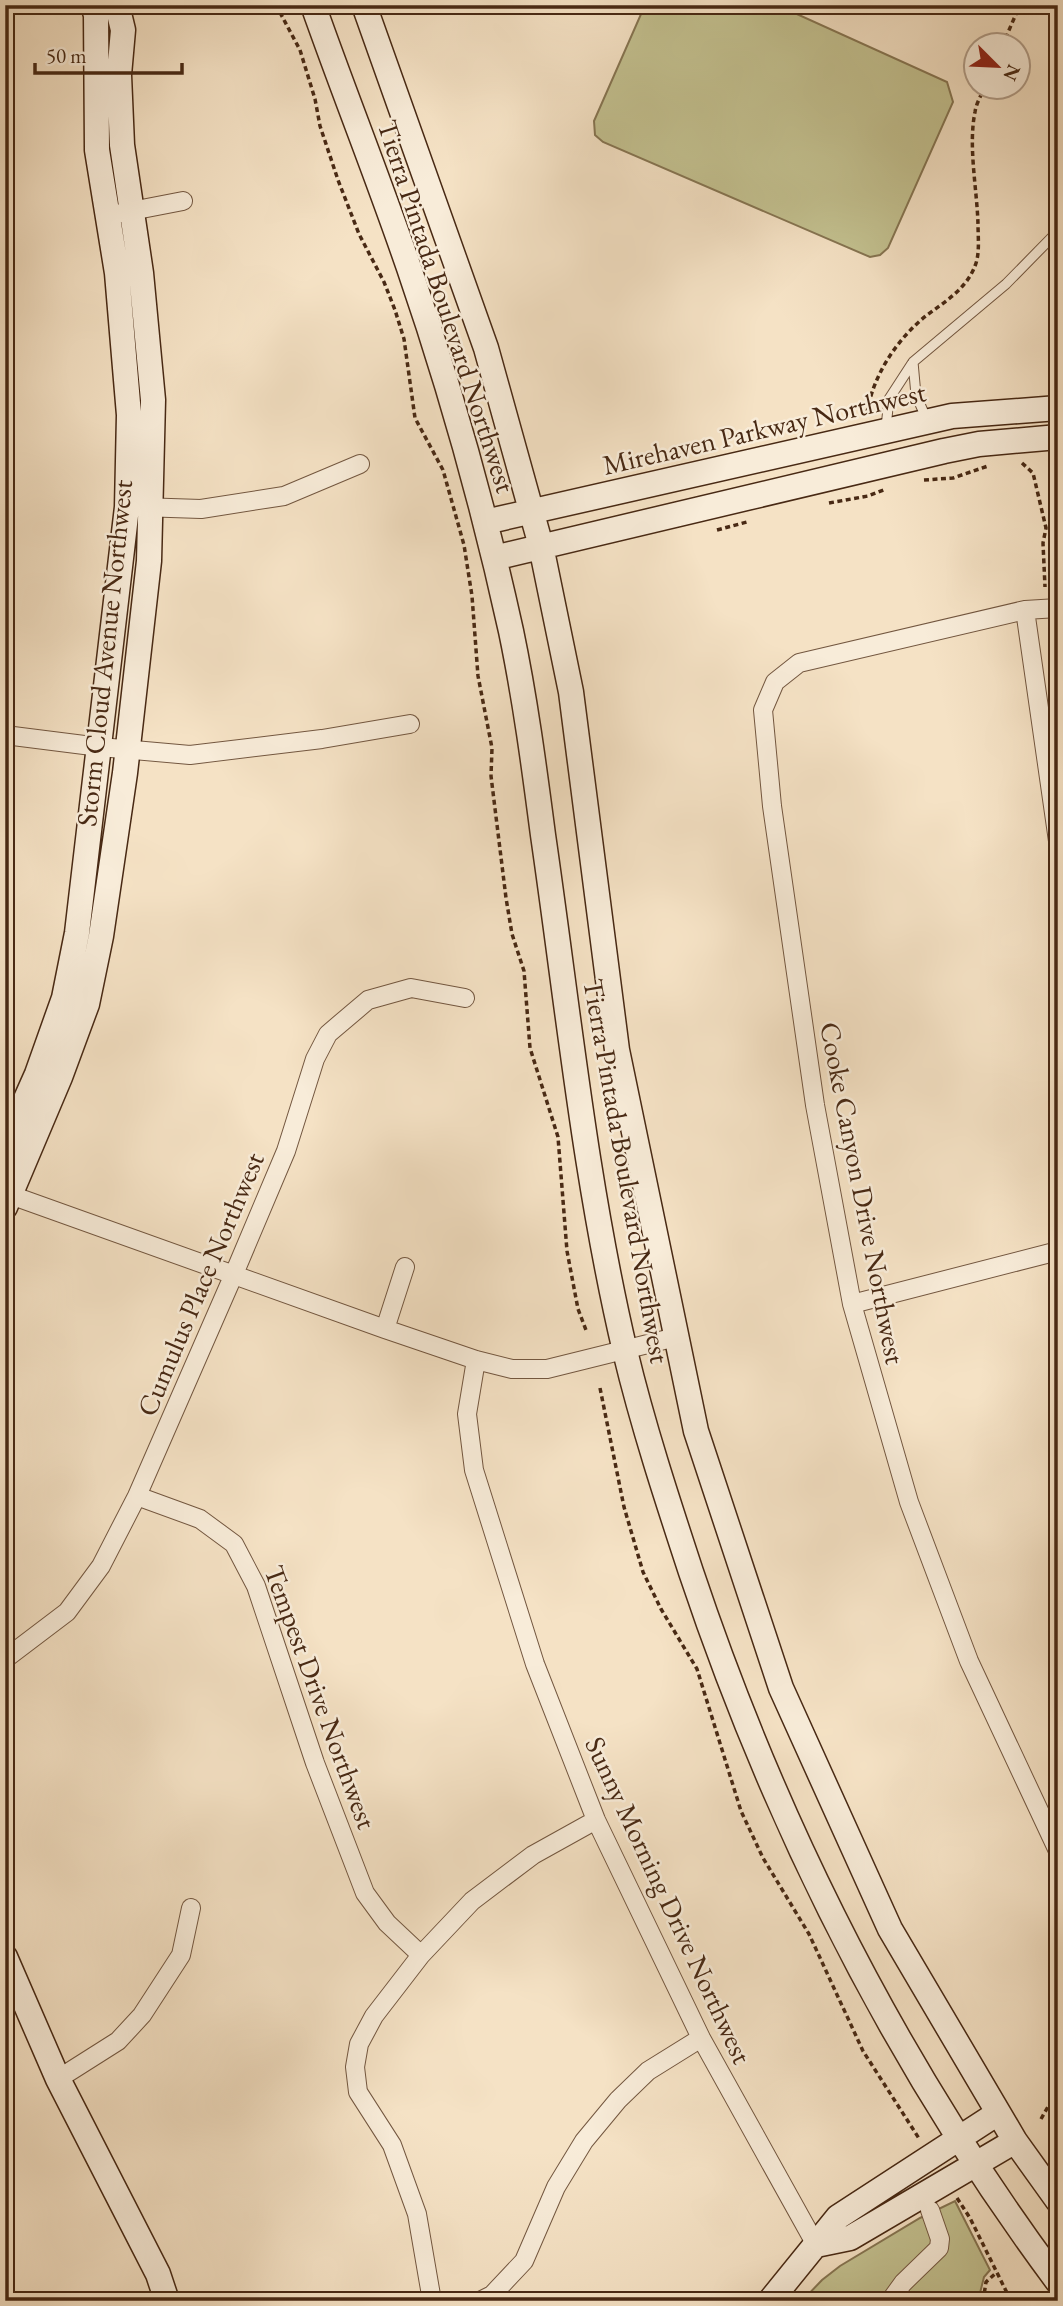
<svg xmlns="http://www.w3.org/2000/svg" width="1063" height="2306" font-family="'EB Garamond',serif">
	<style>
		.green { fill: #c3c190; stroke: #867552; stroke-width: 2 }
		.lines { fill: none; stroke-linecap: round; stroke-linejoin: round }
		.lane-casing { stroke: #735740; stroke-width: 11 }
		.street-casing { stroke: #735740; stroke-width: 20 }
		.secondary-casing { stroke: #482914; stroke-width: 27 }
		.path { stroke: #482914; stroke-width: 3.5; stroke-dasharray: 5 3.5; stroke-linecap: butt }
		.lane { stroke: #f8ecd9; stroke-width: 9 }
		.street { stroke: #f8ecd9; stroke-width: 18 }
		.secondary { stroke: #f8ecd9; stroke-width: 24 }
		.labels { text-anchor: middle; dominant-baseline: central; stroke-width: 5; stroke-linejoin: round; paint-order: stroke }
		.street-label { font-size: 28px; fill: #482914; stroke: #f8ecd9 }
	</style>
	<rect width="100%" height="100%" fill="#f5e2c5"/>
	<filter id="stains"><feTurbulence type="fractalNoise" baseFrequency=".00286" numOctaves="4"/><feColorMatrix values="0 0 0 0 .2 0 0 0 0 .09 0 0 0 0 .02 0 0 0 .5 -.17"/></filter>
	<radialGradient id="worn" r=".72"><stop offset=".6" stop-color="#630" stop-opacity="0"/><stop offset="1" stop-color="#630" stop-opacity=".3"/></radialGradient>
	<!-- green -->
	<path class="green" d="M 645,5 L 777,5 L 947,82 L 953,102 L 888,248 L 880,255 L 870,257 L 603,142 L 595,135 L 594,121 Z
		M 955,2201 L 990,2270 L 984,2277 L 978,2301 L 802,2301 L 822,2280 L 840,2266 L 920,2218 Z"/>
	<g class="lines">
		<!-- lane casing -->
		<g class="lane-casing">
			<path id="lane" d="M 927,420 L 916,395 L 913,362 L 1006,284 L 1058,231
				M 886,427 L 889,399 L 913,362"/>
		</g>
		<!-- street casing -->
		<g class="street-casing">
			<path id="street" d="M 121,213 L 183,201
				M 140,507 L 201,509 L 284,496 L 360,464
				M 1058,608 L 1025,610 L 799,663 L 775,682 L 763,710 L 772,806 L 815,1105 L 852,1304 L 909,1502 L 969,1661 L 1058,1851
				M 1025,610 L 1058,841
				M 5,735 L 100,747 L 190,755 L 322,739 L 410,724
				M 5,1193 L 385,1329 L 476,1360 L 512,1369 L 547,1369 L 676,1337
				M 852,1304 L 1058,1251
				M 385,1329 L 405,1267
				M 476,1360 L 467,1414 L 474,1470 L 535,1664 L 596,1820 L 701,2038 L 816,2245
				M 137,1496 L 200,1519 L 234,1544 L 256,1586 L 315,1763 L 365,1893 L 387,1923 L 421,1955
				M 5,1659 L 67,1612 L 101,1566 L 137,1496 L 234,1274 L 286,1151 L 315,1059 L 328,1034 L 368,1000 L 411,988 L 465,998
				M 58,2079 L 118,2041 L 142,2015 L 181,1955 L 191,1908
				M 432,2301 L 417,2214 L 392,2145 L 358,2092 L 355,2067 L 359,2044 L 374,2016 L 421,1955 L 472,1901 L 533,1855 L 596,1820
				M 480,2301 L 492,2295 L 524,2261 L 556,2187 L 584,2141 L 618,2100 L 648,2071 L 701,2038
				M 890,2301 L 903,2283 L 939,2248 L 940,2239 L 930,2210"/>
		</g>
		<!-- secondary casing -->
		<g class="secondary-casing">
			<path id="secondary" d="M 313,5 C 344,93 379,180 409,268 C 450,387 484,508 511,631 C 525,698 534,766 543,835 C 568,1007 585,1181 625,1351 C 643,1426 667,1499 691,1572 C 776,1826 898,2067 1058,2282
				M 364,5 L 486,348 L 541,546 L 571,692 L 617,1050 L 696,1431 L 781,1688 L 890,1929 L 1015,2141 L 1058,2201
				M 485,522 L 952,416 L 1058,408
				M 494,558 L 944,451 L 979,444 L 1058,437
				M 5,1146 L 37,1074 L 64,998 L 77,933 L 127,507 L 129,415 L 117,273 L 97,150 L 96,15 L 93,5
				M 5,1207 L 60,1077 L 87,1004 L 101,936 L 125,773 L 149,561 L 153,400 L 141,273 L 122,145 L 119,75 L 123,30 L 117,5
				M 5,1957 L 58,2079 L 158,2274 L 167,2301
				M 816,2245 L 850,2238 L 1015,2141
				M 770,2301 L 838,2217 L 998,2113"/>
		</g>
		<!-- path -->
		<path class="path" d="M 276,5 L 300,50 L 315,99 L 320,126 L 338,180 L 359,234 L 384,282 L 395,310 L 404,339 L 415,418 L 443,470 L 464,545 L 472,596 L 478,676 L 492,748 L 491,776 L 506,898 L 512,934 L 524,971 L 530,1048 L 558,1137 L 567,1251 L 578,1309 L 586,1330
			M 1002,46 L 1020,5
			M 867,413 C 873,375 897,339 927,315 C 946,301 966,289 975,266 C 980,254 978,238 978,224 C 977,189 968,146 975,112 C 976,104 981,96 984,88
			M 1022,463 L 1033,473 L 1046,528 L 1043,543 L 1045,587
			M 924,480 L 953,478 L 988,466
			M 829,503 L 868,496 L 886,489
			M 717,530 L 747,522
			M 600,1388 L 624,1507 L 643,1572 L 661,1609 L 697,1669 L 741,1811 L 763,1858 L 809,1934 L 863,2051 L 920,2140
			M 1041,2119 L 1058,2089
			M 957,2198 L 970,2218 L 1011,2301
			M 983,2301 L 986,2282 L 997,2272
			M 986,2301 L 999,2298 L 1010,2300"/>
		<!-- lane -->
		<use href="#lane" class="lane"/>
		<!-- street -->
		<use href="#street" class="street"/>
		<!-- secondary -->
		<use href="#secondary" class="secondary"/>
	</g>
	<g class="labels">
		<!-- street labels -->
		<g class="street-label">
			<text transform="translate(447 306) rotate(72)">Tierra Pintada Boulevard Northwest</text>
			<text transform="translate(764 428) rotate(-13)">Mirehaven Parkway Northwest</text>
			<text transform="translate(104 653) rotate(-84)">Storm Cloud Avenue Northwest</text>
			<text transform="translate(627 1171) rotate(80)">Tierra Pintada Boulevard Northwest</text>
			<text transform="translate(863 1193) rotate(79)">Cooke Canyon Drive Northwest</text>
			<text transform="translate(200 1284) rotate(-67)">Cumulus Place Northwest</text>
			<text transform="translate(321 1697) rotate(70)">Tempest Drive Northwest</text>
			<text transform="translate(669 1900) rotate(65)">Sunny Morning Drive Northwest</text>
		</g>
	</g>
	<!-- margin -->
	<rect width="1063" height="2306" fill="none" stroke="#f5e2c5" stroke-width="28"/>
	<rect x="7" y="7" width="1049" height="2292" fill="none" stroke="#482914" stroke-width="3.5"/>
	<rect x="14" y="14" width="1035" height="2278" fill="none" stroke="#482914" stroke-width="2"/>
	<!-- north arrow -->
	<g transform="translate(997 66) rotate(114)"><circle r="33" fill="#f8ecd9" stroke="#b29e8a" stroke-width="2"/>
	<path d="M0-5L12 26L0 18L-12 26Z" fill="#8f2418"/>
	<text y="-10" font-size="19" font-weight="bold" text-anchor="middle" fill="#482914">N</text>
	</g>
	<!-- scale -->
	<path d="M35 63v10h147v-10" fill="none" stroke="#482914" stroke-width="3.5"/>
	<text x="46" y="63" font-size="21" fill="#482914" stroke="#f8ecd9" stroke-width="5" paint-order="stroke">50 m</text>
	<rect width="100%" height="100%" filter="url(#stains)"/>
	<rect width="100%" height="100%" fill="url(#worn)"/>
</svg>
